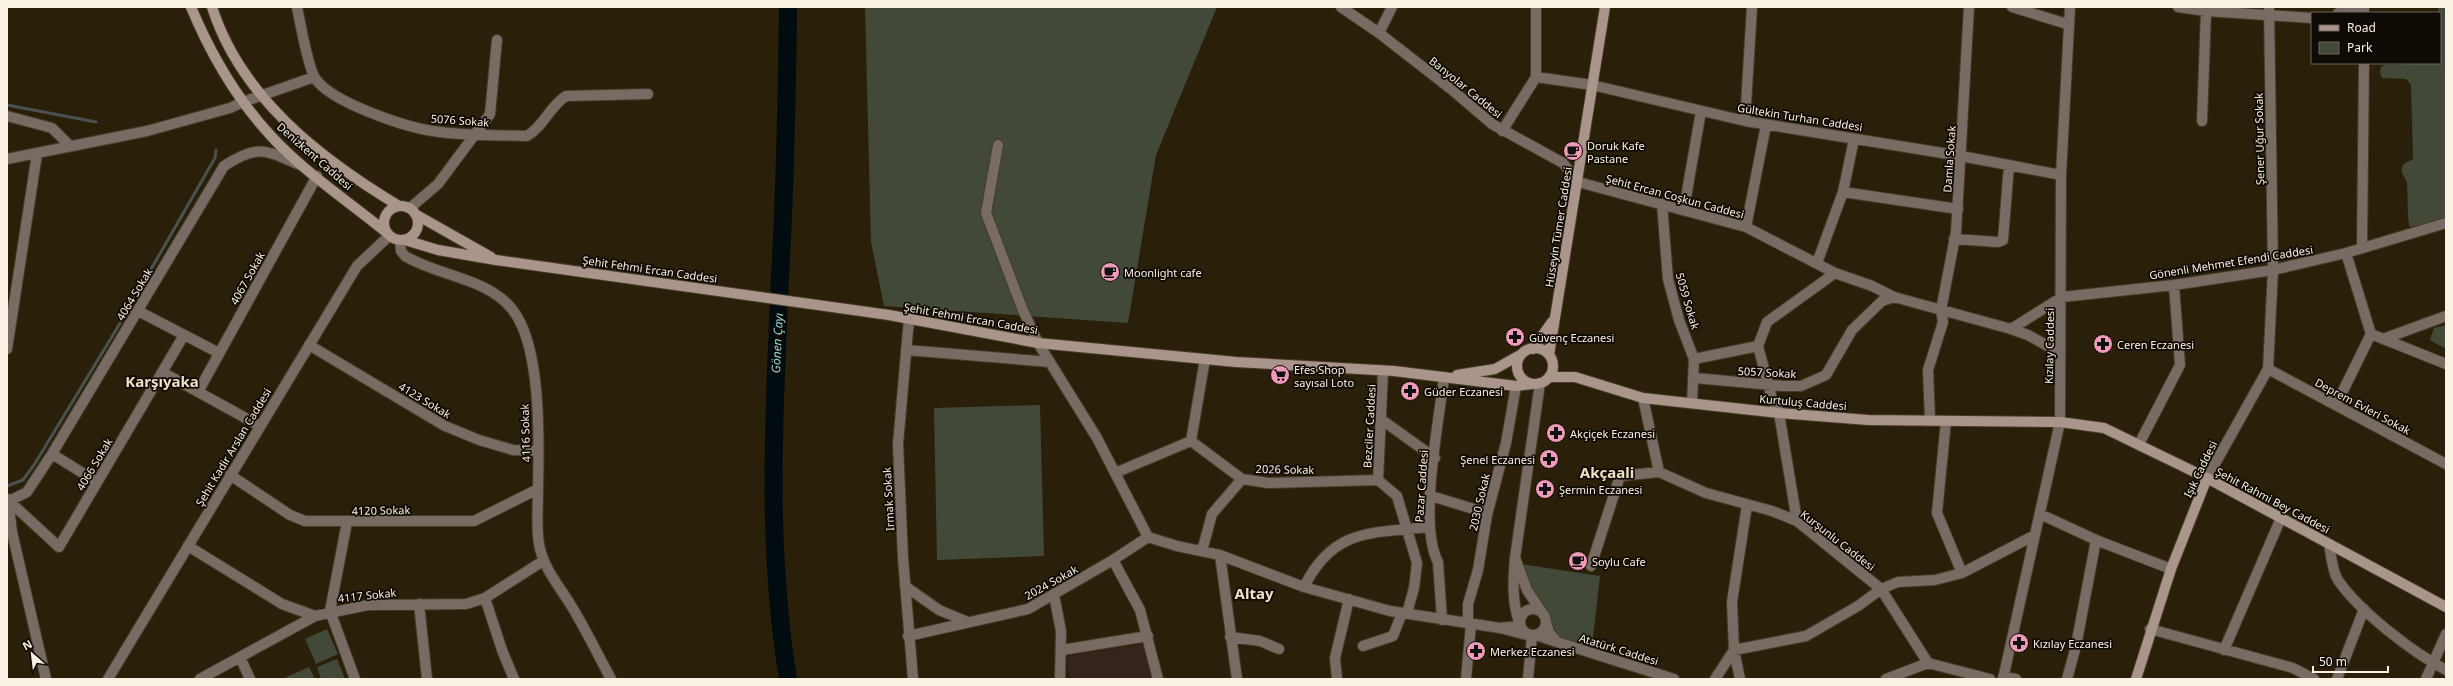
<svg xmlns="http://www.w3.org/2000/svg" width="2453" height="686" font-family="'Noto Sans',sans-serif">
	<style>
		.education { fill: #35241c }
		.green { fill: #424939 }
		.lines { fill: none; stroke-linecap: round; stroke-linejoin: round }
		.stream { stroke: #4b514f; stroke-width: 3 }
		.river { stroke: #000c0f; stroke-width: 18 }
		.minor-casing { stroke: #473d27; stroke-width: 12 }
		.tertiary-casing { stroke: #473d27; stroke-width: 12 }
		.secondary-casing { stroke: #473d27; stroke-width: 12 }
		.minor { stroke: #786b64; stroke-width: 10 }
		.tertiary { stroke: #786b64; stroke-width: 10 }
		.secondary { stroke: #aa958b; stroke-width: 10 }
		.labels { text-anchor: middle; dominant-baseline: central; stroke-width: 3.5; stroke-linejoin: round; paint-order: stroke }
		.street-label { font-size: 11px; fill: #f9f2e4; stroke: #0f0a03 }
		.poi-label { font-size: 11px; fill: #f9f2e4; stroke: #0f0a03; text-anchor: start }
		.water-label { font-size: 12px; font-style: italic; fill: #8cd4de; stroke: #0f0a03 }
		.district-label { font-size: 15px; font-weight: bold; fill: #efe1c5; stroke: #0f0a03 }
	</style>
	<rect width="100%" height="100%" fill="#2a1f08"/>
	<!-- education -->
	<path class="education" d="M 1149,643 L 1156,679 L 1070,679 L 1067,656 Z"/>
	<!-- green -->
	<path class="green" d="M 865,7 L 1217,7 L 1156,155 L 1128,323 L 884,306 L 871,242 Z
		M 2438,7 L 2446,7 L 2446,219 L 2410,227 C 2407,220 2408,194 2407,184 C 2407,177 2400,175 2402,168 C 2403,162 2409,162 2413,159 L 2411,85 L 2406,79 L 2382,78 L 2380,72 L 2381,67 L 2385,65 L 2440,63 Z
		M 2446,325 L 2446,349 L 2430,340 L 2434,328 Z
		M 1040,405 L 1044,556 L 937,560 L 934,408 Z
		M 1521,564 L 1600,576 L 1592,646 L 1560,638 L 1529,585 Z
		M 327,629 L 338,654 L 316,664 L 305,639 Z
		M 337,659 L 345,679 L 321,679 L 317,667 Z
		M 309,667 L 315,679 L 282,679 Z"/>
	<g class="lines">
		<!-- stream -->
		<path class="stream" d="M 7,105 L 96,122
			M 7,486 L 23,480 L 34,465 L 116,330 L 215,158 L 216,150"/>
		<!-- river -->
		<path class="river" d="M 788,679 C 766,543 774,414 780,277 C 785,187 787,97 788,7"/>
		<!-- minor casing -->
		<g class="minor-casing">
			<path id="minor" d="M 297,7 C 300,22 308,67 315,78 C 330,102 405,127 433,131 C 463,136 497,135 527,136 C 544,126 549,107 566,96 L 648,94
				M 1341,7 L 1379,33 L 1451,89 L 1492,124 L 1563,163 L 1578,182 L 1746,227 L 1835,273 L 1872,286 L 1894,297 L 2011,329 L 2028,335 L 2060,353
				M 2012,7 L 2067,24
				M 2178,7 L 2206,11 L 2312,18
				M 2338,13 L 2358,7
				M 2364,13 L 2364,7
				M 1379,33 L 1392,7
				M 1536,77 L 1592,85 L 1745,121 L 1961,156 L 2061,175
				M 243,102 L 314,77
				M 7,116 L 52,128 L 70,146
				M 1745,121 L 1752,7
				M 2202,121 L 2206,11
				M 1502,131 L 1536,77 L 1536,7
				M 998,145 L 986,213 L 1022,308 L 1038,343 L 1097,438 L 1148,537 L 1177,546 L 1220,555 L 1304,587 L 1390,611 L 1500,628
				M 1843,192 L 1958,209
				M 1662,204 L 1668,279 L 1679,320 L 1694,359 L 1692,403
				M 410,208 L 438,184 L 490,114 L 497,40
				M 1684,209 L 1701,111
				M 1746,227 L 1766,125
				M 1954,239 L 1998,242 L 2003,240 L 2009,165
				M 400,240 L 401,251 L 405,256 C 438,276 487,278 512,309 C 542,346 539,443 538,489 C 538,507 536,526 539,544 C 543,568 560,587 572,607 C 586,630 598,655 611,679
				M 2362,247 L 2364,63
				M 1817,263 L 1843,192 L 1854,139
				M 138,311 L 219,353
				M 909,319 L 898,444 L 903,558 L 913,679
				M 2011,329 L 2062,297 L 2174,285 L 2273,270 L 2346,253 L 2446,223
				M 2371,334 L 2446,364
				M 2383,339 L 2446,316
				M 309,345 L 445,426 L 479,440 L 513,450 L 538,451
				M 1758,346 L 1772,399 L 1779,413 L 1797,521
				M 7,349 L 37,154
				M 906,350 L 1050,362
				M 1694,359 L 1758,346 L 1767,322 L 1835,273
				M 2268,369 L 2446,464
				M 162,372 L 260,426
				M 1695,378 L 1782,386 L 1801,386 L 1826,375 L 1852,330 L 1882,301 L 1894,297
				M 198,392 L 317,176
				M 1643,398 L 1659,472
				M 2336,405 L 2371,334 L 2346,253
				M 1382,420 L 1435,458
				M 1930,420 L 1928,370 L 1943,322 L 1941,310 L 1956,232 L 1969,7
				M 1946,421 L 1937,513 L 1962,573
				M 1191,441 L 1205,359
				M 2139,444 L 2180,365 L 2174,285
				M 52,454 L 97,482
				M 1115,473 L 1191,441 L 1242,479 L 1268,483 L 1378,480
				M 230,475 L 290,515 L 305,521 L 474,521 L 538,489
				M 1378,480 L 1397,496 L 1417,563 L 1414,588 L 1407,613
				M 1378,480 L 1383,371
				M 1431,496 L 1487,513
				M 8,499 L 12,532 L 46,679
				M 9,501 L 59,547 L 184,335
				M 7,502 L 27,492 L 52,454 L 224,166 C 258,144 265,150 300,165
				M 2040,514 L 2096,540 L 2171,569
				M 347,522 L 330,611 L 355,679
				M 2329,544 C 2331,554 2332,571 2338,580 C 2359,611 2412,652 2446,670
				M 188,546 L 282,604 L 315,616
				M 1202,551 L 1212,514 L 1242,479
				M 1220,555 L 1237,679
				M 1113,560 L 1140,610 L 1158,679
				M 1591,566 L 1620,476 L 1659,472 L 1706,493 L 1772,511 L 1797,521 L 1881,589 L 1928,663 L 1990,679
				M 905,586 L 939,610 L 968,622
				M 1304,587 C 1333,528 1372,533 1430,527
				M 1054,595 L 1061,631 L 1060,679
				M 485,598 L 502,650 L 514,679
				M 419,604 L 427,679
				M 1442,620 L 1438,562 C 1418,525 1439,421 1444,377
				M 1468,623 L 1468,604 L 1478,570 L 1487,515 L 1506,443 L 1516,386
				M 1520,626 L 1500,628 L 1527,635
				M 2150,629 L 2293,668 L 2314,679
				M 908,636 L 1028,609 L 1113,560 L 1148,537
				M 1230,637 L 1260,641 L 1279,649
				M 1363,646 L 1393,636 L 1402,613
				M 1062,650 L 1148,636
				M 2224,650 L 2281,518
				M 240,657 L 250,679
				M 2003,677 L 2016,679
				M 200,679 L 315,616 L 368,605 L 466,604 L 485,598 L 543,561
				M 1337,679 L 1335,658 L 1349,599
				M 1466,679 L 1471,624
				M 1528,679 L 1532,636
				M 1715,679 L 1734,650 L 1806,636 L 1858,606 L 1881,589 L 1898,582 L 1935,580 L 1962,573 L 2035,535
				M 1740,679 L 1734,650 L 1732,602 L 1747,505
				M 1886,679 L 1928,663
				M 2003,679 L 2060,422 L 2061,175 L 2070,7
				M 2067,679 L 2076,646 L 2096,540
				M 2337,679 L 2364,609
				M 2426,679 L 2446,634"/>
		</g>
		<!-- tertiary casing -->
		<g class="tertiary-casing">
			<path id="tertiary" d="M 7,159 L 147,131 L 230,108 L 243,102
				M 2207,478 L 2268,369 L 2273,270 L 2269,7
				M 1515,558 L 1540,383
				M1520 622a13 13 0 1 1 26 0a13 13 0 1 1-26 0Z
				M 1519,622 C 1512,601 1513,581 1515,558 L 1527,590 L 1543,614
				M 1536,635 L 1557,642 L 1549,632 L 1546,622
				M 1557,642 L 1674,679
				M 108,679 L 357,266 L 389,236"/>
		</g>
		<!-- secondary casing -->
		<g class="secondary-casing">
			<path id="secondary" d="M 191,7 C 211,55 235,97 271,136 C 304,172 348,201 386,232
				M 212,7 C 241,98 321,159 399,206
				M384 223a17 17 0 1 1 34 0a17 17 0 1 1-34 0Z
				M 415,214 L 491,257
				M 405,240 L 438,250 L 496,260 L 889,315 L 1038,343 L 1236,362 L 1394,371 L 1516,386 L 1532,384
				M1517 366a18 18 0 1 1 36 0a18 18 0 1 1-36 0Z
				M 1533,349 L 1552,322
				M 1549,355 L 1605,7
				M 1457,375 L 1495,369 L 1520,355
				M 1549,377 L 1575,377 L 1643,398 L 1779,413 L 1868,420 L 2060,422 L 2104,428 L 2207,478 L 2446,607
				M 2136,679 L 2171,569 L 2207,478"/>
		</g>
		<!-- minor -->
		<use href="#minor" class="minor"/>
		<!-- tertiary -->
		<use href="#tertiary" class="tertiary"/>
		<!-- secondary -->
		<use href="#secondary" class="secondary"/>
	</g>
	<!-- icons -->
	<defs>
		<g id="cafe-disc" transform="scale(1)"><circle r="9.5" fill="#ef9ab8" stroke="#0f0a03"/><path d="M-5.5-4.5H6V0H3Q3 3.5 0 3.5H-2.5Q-5.5 3.5-5.5 0ZM3-3.2v2h1.7v-2ZM-6 4.5H4V6H-6Z" fill="#111"/></g>
		<g id="pharmacy-disc" transform="scale(1)"><circle r="9.5" fill="#ef9ab8" stroke="#0f0a03"/><path d="M-2-6h4v4h4v4h-4v4h-4v-4h-4v-4h4Z" fill="#111"/></g>
		<g id="supermarket-disc" transform="scale(1)"><circle r="9.5" fill="#ef9ab8" stroke="#0f0a03"/><path d="M-6-5.5h2.5l.6 2H6L4.5 2H-2.5L-4.4-4H-6ZM-1.5 3.2a1.3 1.3 0 1 0 .1 0ZM3 3.2a1.3 1.3 0 1 0 .1 0Z" fill="#111"/></g>
	</defs>
	<g fill-rule="evenodd">
		<use href="#cafe-disc" x="1573" y="151"/>
		<use href="#cafe-disc" x="1110" y="272"/>
		<use href="#pharmacy-disc" x="1515" y="337"/>
		<use href="#pharmacy-disc" x="2103" y="344"/>
		<use href="#supermarket-disc" x="1280" y="375"/>
		<use href="#pharmacy-disc" x="1410" y="391"/>
		<use href="#pharmacy-disc" x="1556" y="433"/>
		<use href="#pharmacy-disc" x="1549" y="459"/>
		<use href="#pharmacy-disc" x="1545" y="489"/>
		<use href="#cafe-disc" x="1578" y="561"/>
		<use href="#pharmacy-disc" x="2019" y="643"/>
		<use href="#pharmacy-disc" x="1476" y="651"/>
	</g>
	<g class="labels">
		<!-- street labels -->
		<g class="street-label">
			<text transform="translate(1466 87) rotate(39)">Banyolar Caddesi</text>
			<text transform="translate(1800 117) rotate(9)">Gültekin Turhan Caddesi</text>
			<text transform="translate(460 120) rotate(4)">5076 Sokak</text>
			<text transform="translate(2259 139) rotate(-91)">Şener Uğur Sokak</text>
			<text transform="translate(315 156) rotate(41)">Denizkent Caddesi</text>
			<text transform="translate(1949 159) rotate(-86)">Damla Sokak</text>
			<text transform="translate(1675 196) rotate(15)">Şehit Ercan Coşkun Caddesi</text>
			<text transform="translate(1558 227) rotate(-81)">Hüseyin Tümer Caddesi</text>
			<text transform="translate(2231 262) rotate(-9)">Gönenli Mehmet Efendi Caddesi</text>
			<text transform="translate(650 269) rotate(8)">Şehit Fehmi Ercan Caddesi</text>
			<text transform="translate(247 278) rotate(-61)">4067 Sokak</text>
			<text transform="translate(134 294) rotate(-59)">4064 Sokak</text>
			<text transform="translate(1688 301) rotate(74)">5059 Sokak</text>
			<text transform="translate(971 318) rotate(10)">Şehit Fehmi Ercan Caddesi</text>
			<text transform="translate(2049 346) rotate(-89)">Kızılay Caddesi</text>
			<text transform="translate(1767 372) rotate(3)">5057 Sokak</text>
			<text transform="translate(425 400) rotate(31)">4123 Sokak</text>
			<text transform="translate(1803 402) rotate(5)">Kurtuluş Caddesi</text>
			<text transform="translate(2363 406) rotate(28)">Deprem Evleri Sokak</text>
			<text transform="translate(1369 426) rotate(-87)">Bezciler Caddesi</text>
			<text transform="translate(525 433) rotate(-92)">4116 Sokak</text>
			<text transform="translate(233 447) rotate(-59)">Şehit Kadir Arslan Caddesi</text>
			<text transform="translate(94 464) rotate(-59)">4066 Sokak</text>
			<text transform="translate(1285 469) rotate(1)">2026 Sokak</text>
			<text transform="translate(2200 469) rotate(-64)">Işık Caddesi</text>
			<text transform="translate(1421 486) rotate(-86)">Pazar Caddesi</text>
			<text transform="translate(888 499) rotate(-93)">Irmak Sokak</text>
			<text transform="translate(2273 500) rotate(28)">Şehit Rahmi Bey Caddesi</text>
			<text transform="translate(1479 502) rotate(-77)">2030 Sokak</text>
			<text transform="translate(381 510) rotate(-1)">4120 Sokak</text>
			<text transform="translate(1838 540) rotate(38)">Kurşunlu Caddesi</text>
			<text transform="translate(1051 582) rotate(-29)">2024 Sokak</text>
			<text transform="translate(367 595) rotate(-6)">4117 Sokak</text>
			<text transform="translate(1619 649) rotate(17)">Atatürk Caddesi</text>
		</g>
		<!-- poi labels -->
		<g class="poi-label">
			<text x="1587" y="145">Doruk Kafe<tspan x="1587" dy="13">Pastane</tspan></text>
			<text x="1124" y="272">Moonlight cafe</text>
			<text x="1529" y="337">Güvenç Eczanesi</text>
			<text x="2117" y="344">Ceren Eczanesi</text>
			<text x="1294" y="369">Efes Shop<tspan x="1294" dy="13">sayısal Loto</tspan></text>
			<text x="1424" y="391">Güder Eczanesi</text>
			<text x="1570" y="433">Akçiçek Eczanesi</text>
			<text x="1535" y="459" text-anchor="end">Şenel Eczanesi</text>
			<text x="1559" y="489">Şermin Eczanesi</text>
			<text x="1592" y="561">Soylu Cafe</text>
			<text x="2033" y="643">Kızılay Eczanesi</text>
			<text x="1490" y="651">Merkez Eczanesi</text>
		</g>
		<!-- water labels -->
		<g class="water-label">
			<text transform="translate(777 343) rotate(-87)">Gönen Çayı</text>
		</g>
		<!-- district labels -->
		<g class="district-label">
			<text x="162" y="381">Karşıyaka</text>
			<text x="1607" y="472">Akçaali</text>
			<text x="1254" y="593">Altay</text>
		</g>
	</g>
	<!-- border -->
	<rect width="2453" height="686" fill="none" stroke="#f9f2e4" stroke-width="16"/>
	<!-- legend -->
	<rect x="2311" y="12" width="130" height="52" fill="#0f0a03" stroke="#6d675d"/>
	<rect x="2319" y="25" width="20" height="6" fill="#aa958b" stroke="#6d675d"/>
	<text x="2347" y="32" font-size="12" fill="#f9f2e4">Road</text>
	<rect x="2319" y="42" width="20" height="12" fill="#424939" stroke="#6d675d"/>
	<text x="2347" y="52" font-size="12" fill="#f9f2e4">Park</text>
	<!-- north arrow -->
	<g transform="translate(32 654) rotate(332)" stroke="#0f0a03" stroke-width="3" paint-order="stroke">
	<path d="M0-3L7 15L0 10L-7 15Z" fill="#f9f2e4"/>
	<text y="-6" font-size="11" font-weight="bold" text-anchor="middle" fill="#f9f2e4">N</text>
	</g>
	<!-- scale -->
	<path d="M2313 666v6h75v-6" fill="none" stroke="#f9f2e4" stroke-width="2"/>
	<text x="2319" y="666" font-size="12" fill="#f9f2e4" stroke="#0f0a03" stroke-width="3" paint-order="stroke">50 m</text>
</svg>
